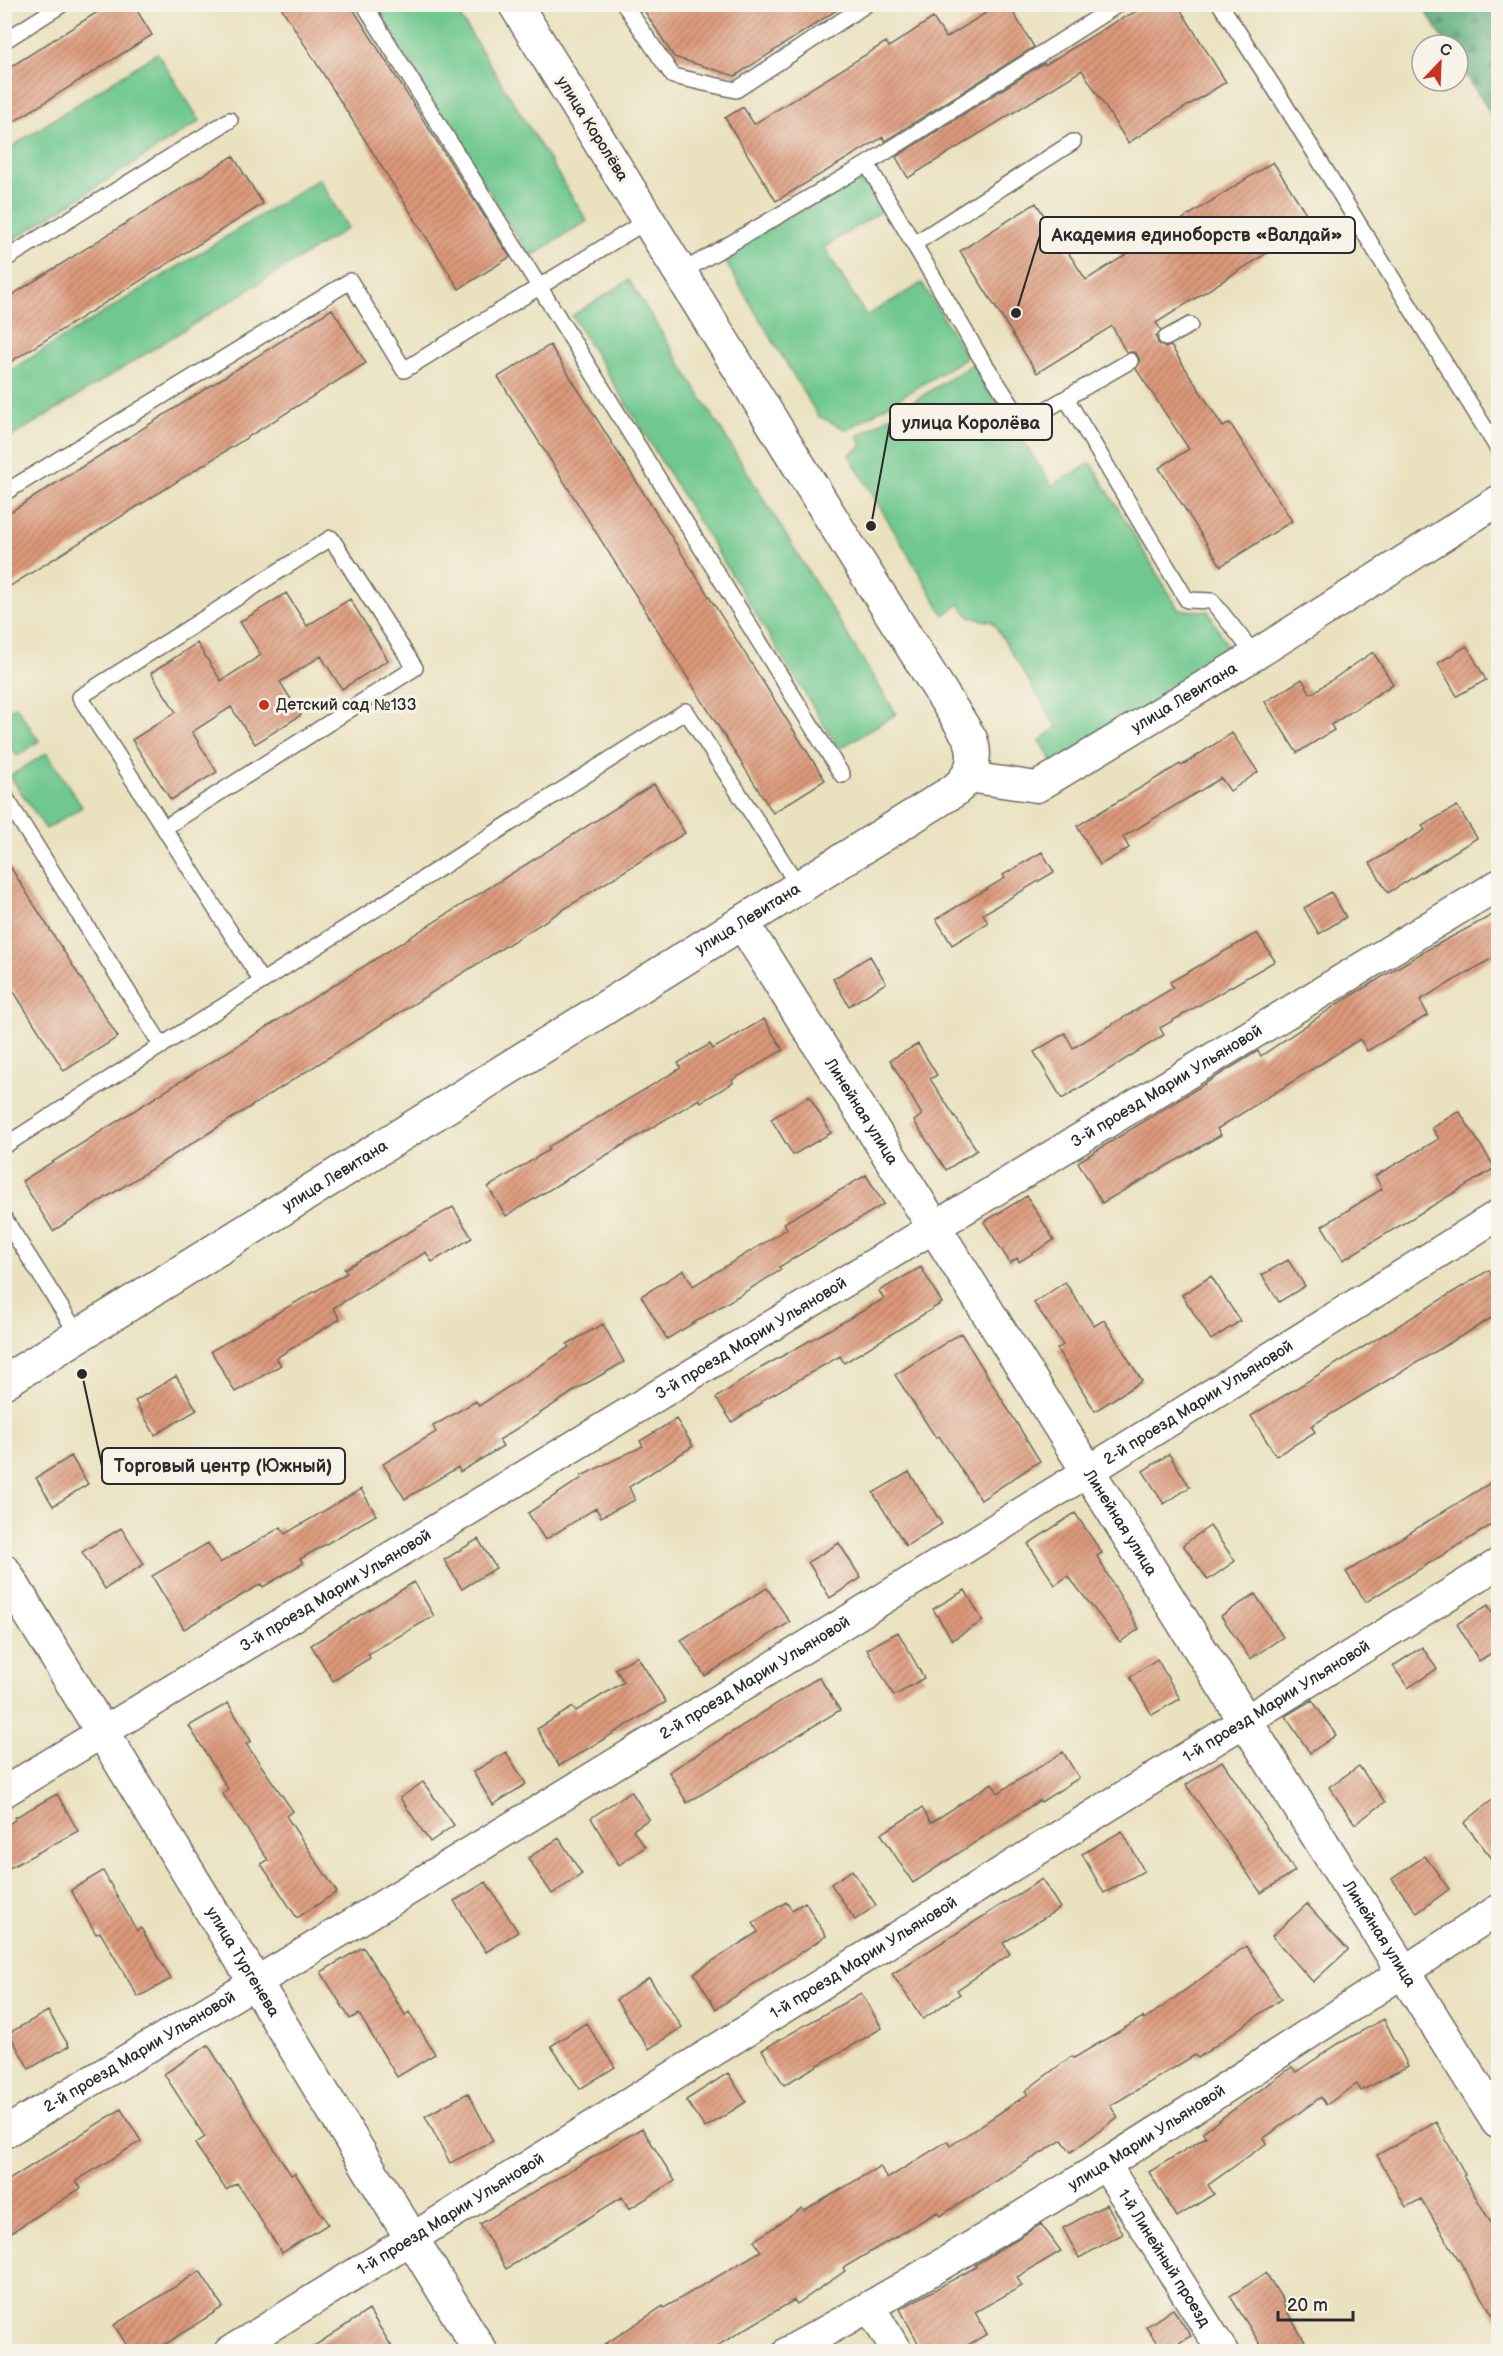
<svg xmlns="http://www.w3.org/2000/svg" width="1503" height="2356" font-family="'Balsamiq Sans',sans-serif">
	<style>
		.green { fill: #6fc88f; stroke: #4d7a5d; stroke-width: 1.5 }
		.forest { fill: url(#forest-firs); stroke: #436c52; stroke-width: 1.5 }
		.building { fill: url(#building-hatch) }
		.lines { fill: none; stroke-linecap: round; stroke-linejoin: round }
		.lane-casing { stroke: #6e6b5f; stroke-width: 18 }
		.street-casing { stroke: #6e6b5f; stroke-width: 33 }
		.secondary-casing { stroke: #6e6b5f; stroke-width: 36 }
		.lane { stroke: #fff; stroke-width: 15 }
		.street { stroke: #fff; stroke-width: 30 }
		.secondary { stroke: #fff; stroke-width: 33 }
		.poi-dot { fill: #c8321e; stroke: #f7f3e8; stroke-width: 2 }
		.labels { text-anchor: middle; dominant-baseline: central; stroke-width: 6; stroke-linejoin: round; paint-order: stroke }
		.street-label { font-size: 16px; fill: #2b2b2b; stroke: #f7f3e8 }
		.poi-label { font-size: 16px; fill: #2b2b2b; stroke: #f7f3e8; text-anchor: start }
		.leader { fill: none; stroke: #2b2b2b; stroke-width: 2 }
		.callout-dot { fill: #2b2b2b; stroke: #f7f3e8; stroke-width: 2 }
		.callout { fill: #f7f3e8; stroke: #2b2b2b; stroke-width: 2 }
		.callout-label { font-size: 18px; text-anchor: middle; font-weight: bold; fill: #2b2b2b }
	</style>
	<defs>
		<pattern id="forest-firs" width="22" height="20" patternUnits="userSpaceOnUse" patternTransform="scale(1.5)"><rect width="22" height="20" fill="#5bac7a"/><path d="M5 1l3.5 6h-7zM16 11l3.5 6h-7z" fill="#4b8c64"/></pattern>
		<pattern id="building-hatch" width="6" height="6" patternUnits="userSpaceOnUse" patternTransform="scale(1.5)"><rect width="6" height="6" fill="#db987a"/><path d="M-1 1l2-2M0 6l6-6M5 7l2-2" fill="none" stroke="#b27c64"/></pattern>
	</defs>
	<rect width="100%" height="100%" fill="#f7f3e8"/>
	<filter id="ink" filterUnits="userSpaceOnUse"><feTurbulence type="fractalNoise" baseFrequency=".0167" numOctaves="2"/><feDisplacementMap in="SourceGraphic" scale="12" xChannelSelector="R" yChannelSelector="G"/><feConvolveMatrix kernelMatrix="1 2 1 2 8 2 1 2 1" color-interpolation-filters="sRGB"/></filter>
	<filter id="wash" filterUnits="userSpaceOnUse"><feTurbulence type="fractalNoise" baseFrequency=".008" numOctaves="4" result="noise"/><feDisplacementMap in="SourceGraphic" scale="24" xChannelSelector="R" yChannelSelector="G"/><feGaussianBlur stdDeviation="1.35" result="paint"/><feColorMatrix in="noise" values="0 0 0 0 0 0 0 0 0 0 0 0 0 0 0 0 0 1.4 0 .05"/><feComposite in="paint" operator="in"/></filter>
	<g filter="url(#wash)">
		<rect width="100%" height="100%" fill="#eae1bf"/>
		<!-- green -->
		<path class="green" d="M 373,5 L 453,5 L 587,221 L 530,257 Z
			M 157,53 L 200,121 L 5,245 L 5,151 Z
			M 319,179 L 348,228 L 5,441 L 5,374 Z
			M 853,179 L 870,187 L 885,209 L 824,247 L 866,316 L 922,283 L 967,357 L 847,430 L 818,416 L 722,256 Z
			M 629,280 L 896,714 L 839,749 L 572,316 Z
			M 973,364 L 1052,486 L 1091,463 L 1179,610 L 1208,611 L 1226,644 L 1223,661 L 1055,765 L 1040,741 L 1057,727 L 993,622 L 970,617 L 959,604 L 944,615 L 849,455 L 862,446 L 857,437 Z
			M 16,706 L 39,741 L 17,756 L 5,737 L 5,713 Z
			M 47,753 L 82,807 L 46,829 L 10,776 Z"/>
		<!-- forest -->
		<path class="forest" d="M 1422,5 L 1498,5 L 1498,125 L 1458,62 L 1458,45 L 1447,45 Z"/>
		<g id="blocks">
			<!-- building -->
			<path class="building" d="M 110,4 L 133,4 L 152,35 L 4,128 L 4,71 Z
				M 279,4 L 350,4 L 510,257 L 459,289 Z
				M 640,4 L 846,4 L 735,76 L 674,57 Z
				M 1000,4 L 1008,4 L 1034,47 L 885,141 L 883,137 L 776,201 L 725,118 L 743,107 L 754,124 L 886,42 L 889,47 L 933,18 L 946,38 Z
				M 1151,4 L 1177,4 L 1226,82 L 1128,143 L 1082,70 L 908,178 L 896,157 L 1044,63 L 1045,65 L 1115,22 Z
				M 233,156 L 263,204 L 4,366 L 4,300 Z
				M 1273,162 L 1313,224 L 1156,323 L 1161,330 L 1156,337 L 1158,343 L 1165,348 L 1171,346 L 1223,427 L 1230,423 L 1292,521 L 1221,566 L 1159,468 L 1189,449 L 1136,369 L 1140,362 L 1138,356 L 1134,352 L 1126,352 L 1112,326 L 1037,373 L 960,251 L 1036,203 L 1086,280 Z
				M 332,309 L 366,363 L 4,590 L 4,516 Z
				M 550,345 L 825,780 L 773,813 L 498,377 Z
				M 286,593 L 307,626 L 350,599 L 388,660 L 342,689 L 321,656 L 280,682 L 301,715 L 255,744 L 231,707 L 192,732 L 217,772 L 171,800 L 132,740 L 176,712 L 151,673 L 197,643 L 221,681 L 261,655 L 240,622 Z
				M 1467,646 L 1486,680 L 1457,696 L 1438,663 Z
				M 1373,652 L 1393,684 L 1331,725 L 1334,730 L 1297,753 L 1265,702 L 1302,679 L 1311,694 Z
				M 1232,733 L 1258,772 L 1230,791 L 1221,778 L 1123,837 L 1129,848 L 1100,865 L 1077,826 L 1180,764 L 1181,766 Z
				M 654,784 L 685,833 L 53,1231 L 22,1181 Z
				M 1457,806 L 1477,838 L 1388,893 L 1370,863 L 1425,830 L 1422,826 Z
				M 1042,852 L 1054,872 L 983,914 L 988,923 L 952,945 L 936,919 L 1005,878 L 1003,875 Z
				M 4,857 L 118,1037 L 64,1071 L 4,976 Z
				M 1331,892 L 1346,917 L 1319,934 L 1304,908 Z
				M 1498,912 L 1498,955 L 1420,1000 L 1428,1015 L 1367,1051 L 1360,1039 L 1217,1129 L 1221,1135 L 1102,1203 L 1078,1162 L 1258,1051 L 1261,1056 L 1339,1003 L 1425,951 Z
				M 1257,933 L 1275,961 L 1160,1028 L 1164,1035 L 1062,1099 L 1034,1052 L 1065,1033 L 1073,1048 L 1173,988 L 1170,982 Z
				M 870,956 L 886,983 L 849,1006 L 833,979 Z
				M 764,1019 L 783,1050 L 732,1080 L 733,1083 L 701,1102 L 699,1099 L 506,1216 L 488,1187 L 549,1150 L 548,1147 L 681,1068 L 678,1063 L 710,1044 L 713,1049 Z
				M 918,1044 L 937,1075 L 930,1079 L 977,1150 L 946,1170 L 914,1121 L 922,1115 L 890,1060 Z
				M 809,1096 L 831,1133 L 793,1155 L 771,1119 Z
				M 1459,1111 L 1495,1168 L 1343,1260 L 1322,1226 L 1382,1189 L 1375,1176 L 1439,1139 L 1432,1128 Z
				M 866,1175 L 884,1204 L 779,1267 L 781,1270 L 667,1339 L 641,1296 L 684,1270 L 693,1286 L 787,1229 L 784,1223 Z
				M 1027,1196 L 1054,1240 L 1019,1262 L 1017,1258 L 1010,1263 L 984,1222 Z
				M 453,1207 L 472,1238 L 432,1262 L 426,1252 L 333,1308 L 340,1319 L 276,1358 L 281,1365 L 235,1392 L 211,1351 L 347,1273 L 344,1269 Z
				M 1288,1260 L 1305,1286 L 1279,1302 L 1262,1275 Z
				M 921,1267 L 942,1303 L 844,1363 L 840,1356 L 761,1401 L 762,1403 L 732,1422 L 716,1398 L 761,1368 L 884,1299 L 879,1291 Z
				M 1489,1270 L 1498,1286 L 1498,1314 L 1311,1426 L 1315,1432 L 1276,1456 L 1251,1416 Z
				M 1211,1276 L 1240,1321 L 1211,1340 L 1182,1295 Z
				M 1065,1282 L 1094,1326 L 1104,1320 L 1142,1381 L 1095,1411 L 1057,1349 L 1063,1345 L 1034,1303 Z
				M 603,1324 L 624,1362 L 582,1386 L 499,1440 L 503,1446 L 460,1472 L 458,1467 L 405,1499 L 383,1464 L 436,1432 L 433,1426 L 476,1401 L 479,1406 L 569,1347 L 567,1344 Z
				M 961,1333 L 1040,1461 L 981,1500 L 939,1436 L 936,1438 L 895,1375 Z
				M 176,1376 L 197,1410 L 155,1435 L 135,1401 Z
				M 676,1419 L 693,1446 L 629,1487 L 635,1500 L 601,1517 L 596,1508 L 545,1540 L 528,1513 L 582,1478 L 581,1476 L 643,1446 L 640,1441 Z
				M 1169,1454 L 1190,1487 L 1164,1504 L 1143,1471 Z
				M 71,1456 L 88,1484 L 53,1506 L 36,1478 Z
				M 909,1472 L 942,1524 L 906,1546 L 873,1493 Z
				M 1498,1478 L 1498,1521 L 1366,1602 L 1346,1572 Z
				M 361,1489 L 376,1515 L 300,1559 L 303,1563 L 263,1587 L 261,1584 L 184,1629 L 152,1576 L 208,1543 L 220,1563 L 281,1527 L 285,1534 Z
				M 1075,1513 L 1102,1553 L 1097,1556 L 1139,1629 L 1120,1642 L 1068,1576 L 1055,1585 L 1028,1544 Z
				M 1210,1526 L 1235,1561 L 1208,1580 L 1183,1545 Z
				M 121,1528 L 144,1564 L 105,1589 L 82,1552 Z
				M 478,1539 L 496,1568 L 462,1589 L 444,1560 Z
				M 839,1543 L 861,1578 L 830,1598 L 808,1562 Z
				M 414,1582 L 434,1616 L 368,1654 L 370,1658 L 333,1681 L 311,1645 Z
				M 767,1588 L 790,1622 L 705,1676 L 681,1640 Z
				M 965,1590 L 983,1621 L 952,1640 L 933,1609 Z
				M 1255,1594 L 1283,1637 L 1250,1659 L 1221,1616 Z
				M 1488,1605 L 1498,1622 L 1498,1649 L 1479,1661 L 1457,1624 Z
				M 898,1632 L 924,1678 L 894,1696 L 867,1649 Z
				M 1422,1647 L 1437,1669 L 1408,1688 L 1393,1666 Z
				M 637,1656 L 666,1702 L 559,1766 L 537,1729 L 573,1707 L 576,1711 L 624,1682 L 615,1669 Z
				M 1157,1659 L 1180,1699 L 1152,1715 L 1130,1677 Z
				M 819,1677 L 840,1710 L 687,1803 L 669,1772 Z
				M 1312,1700 L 1336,1735 L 1310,1753 L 1285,1716 Z
				M 228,1703 L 251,1741 L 246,1744 L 293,1811 L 286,1816 L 337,1892 L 297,1918 L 261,1864 L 268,1860 L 222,1793 L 228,1789 L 189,1726 Z
				M 506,1752 L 526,1784 L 493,1805 L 473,1772 Z
				M 1063,1752 L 1079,1778 L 1041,1802 L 1040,1800 L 913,1883 L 881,1834 L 922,1808 L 931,1823 L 992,1783 L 998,1793 Z
				M 1222,1761 L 1295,1871 L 1261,1893 L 1186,1785 Z
				M 1359,1766 L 1385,1802 L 1355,1824 L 1329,1787 Z
				M 423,1782 L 454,1825 L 430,1842 L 400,1798 Z
				M 631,1791 L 649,1819 L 633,1830 L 645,1847 L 619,1865 L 591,1818 Z
				M 57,1794 L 78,1831 L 4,1871 L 4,1827 L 15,1820 L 14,1818 Z
				M 1498,1795 L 1498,1866 L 1464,1823 Z
				M 1122,1831 L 1144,1871 L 1104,1893 L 1082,1854 Z
				M 559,1838 L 582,1874 L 552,1894 L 528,1858 Z
				M 1425,1856 L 1449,1889 L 1417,1913 L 1392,1879 Z
				M 852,1870 L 876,1905 L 855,1920 L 831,1884 Z
				M 103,1871 L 137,1931 L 141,1928 L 171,1979 L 138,1997 L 100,1932 L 96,1934 L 71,1890 Z
				M 1042,1879 L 1060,1908 L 1003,1943 L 1010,1954 L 957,1990 L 960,1994 L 923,2019 L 892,1974 Z
				M 486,1882 L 518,1932 L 486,1952 L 454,1901 Z
				M 786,1902 L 792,1910 L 805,1902 L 826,1936 L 716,2009 L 694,1973 L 758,1932 L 753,1923 Z
				M 1307,1904 L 1348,1950 L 1313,1982 L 1272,1936 Z
				M 1246,1946 L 1281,1999 L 1198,2058 L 1195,2055 L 1110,2106 L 1118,2117 L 1071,2152 L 1062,2140 L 940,2216 L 937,2212 L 843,2268 L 845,2271 L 797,2304 L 794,2300 L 707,2352 L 593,2352 L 663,2306 L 664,2308 L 761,2251 L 754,2241 L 802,2208 L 804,2211 L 880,2166 L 887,2179 L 947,2141 L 950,2146 L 1028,2094 L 1025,2091 L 1072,2056 L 1074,2058 L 1143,2017 L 1144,2020 Z
				M 363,1947 L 405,2015 L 409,2012 L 435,2054 L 397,2077 L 359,2014 L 350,2019 L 321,1972 Z
				M 649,1978 L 682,2027 L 649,2049 L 616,2000 Z
				M 861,1993 L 882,2028 L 784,2085 L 762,2050 Z
				M 48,2011 L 69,2046 L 29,2069 L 9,2033 Z
				M 1384,2019 L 1408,2066 L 1361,2091 L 1357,2084 L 1326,2105 L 1321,2097 L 1264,2138 L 1267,2143 L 1208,2185 L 1214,2194 L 1177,2217 L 1149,2172 L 1206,2137 L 1203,2132 L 1292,2067 L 1296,2072 L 1338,2044 Z
				M 586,2023 L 615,2067 L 580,2089 L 551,2046 Z
				M 208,2045 L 291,2175 L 295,2173 L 328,2224 L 282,2253 L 237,2183 L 226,2190 L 195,2144 L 205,2137 L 164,2074 Z
				M 728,2073 L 746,2102 L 705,2128 L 686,2100 Z
				M 468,2093 L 493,2141 L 450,2163 L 425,2116 Z
				M 121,2109 L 141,2141 L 76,2181 L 81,2188 L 4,2237 L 4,2183 Z
				M 1436,2122 L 1465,2174 L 1463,2175 L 1498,2235 L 1498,2323 L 1421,2199 L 1406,2207 L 1377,2155 Z
				M 642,2128 L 675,2181 L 629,2209 L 622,2197 L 506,2269 L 480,2224 Z
				M 1107,2204 L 1123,2234 L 1079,2258 L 1063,2228 Z
				M 1041,2224 L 1061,2251 L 1017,2277 L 1022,2286 L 975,2312 L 987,2334 L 956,2352 L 923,2352 L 900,2309 L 976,2267 L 975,2265 Z
				M 200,2271 L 223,2307 L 153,2352 L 131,2352 L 114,2325 Z
				M 1266,2273 L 1284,2302 L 1282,2303 L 1311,2352 L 1265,2352 L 1230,2296 Z
				M 1173,2309 L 1191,2336 L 1163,2352 L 1146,2327 Z
				M 369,2310 L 395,2352 L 305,2352 Z"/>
		</g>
	</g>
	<g filter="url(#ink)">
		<use href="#blocks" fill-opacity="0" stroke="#6e6b5f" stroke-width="1.5"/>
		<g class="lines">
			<!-- lane casing -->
			<g class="lane-casing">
				<path id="lane" d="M 364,4 L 842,775
					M 624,4 L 673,76 L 736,90 L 867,4
					M 1220,4 L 1282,100 L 1498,449
					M 4,41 L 63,4
					M 867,164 L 979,355 L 1023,423 L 1066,398 L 1187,600 L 1212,601 L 1255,655
					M 914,244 L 1073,142
					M 4,260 L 230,120
					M 680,273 L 867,164 L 1119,4
					M 1166,338 L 1190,325
					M 1066,398 L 1130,361
					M 4,493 L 350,281 L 404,370 L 648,220
					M 4,795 L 162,1046
					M 164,828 L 80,697 L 331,538 L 415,668 L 164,828 L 262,982
					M 4,1146 L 686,711 L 799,887
					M 4,1218 L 79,1336"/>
			</g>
			<!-- street casing -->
			<g class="street-casing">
				<g id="street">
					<path id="s1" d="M 968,777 L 1037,787 L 1255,655 L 1498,501"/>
					<path id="s2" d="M 4,1792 L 1498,885"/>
					<path id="s3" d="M 4,2133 C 507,1834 1003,1526 1498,1215"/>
					<path id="s4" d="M 1105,2164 L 1223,2352"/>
					<path d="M 870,2307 L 897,2352"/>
					<path id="s5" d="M 229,2352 L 1498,1564"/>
					<path id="s6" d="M 788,2352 C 1033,2218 1265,2062 1498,1910"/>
				</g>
			</g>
			<!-- secondary casing -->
			<g class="secondary-casing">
				<g id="secondary">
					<path id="s7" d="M 742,922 L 1498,2122"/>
					<path id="s8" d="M 4,1382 L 955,790 C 971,777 978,758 970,738 L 846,542 L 515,4"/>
					<path id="s9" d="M 4,1571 L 481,2352"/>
				</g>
			</g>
			<!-- lane -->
			<use href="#lane" class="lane"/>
			<!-- street -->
			<use href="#street" class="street"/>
			<!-- secondary -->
			<use href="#secondary" class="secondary"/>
		</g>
	</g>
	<!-- markers -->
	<circle class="poi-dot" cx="264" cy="705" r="6"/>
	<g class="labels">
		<!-- street labels -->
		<g class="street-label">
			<text transform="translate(592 129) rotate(58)">улица Королёва</text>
			<text stroke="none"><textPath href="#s1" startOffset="242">улица Левитана</textPath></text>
			<text stroke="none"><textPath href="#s8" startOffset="876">улица Левитана</textPath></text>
			<text stroke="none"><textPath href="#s2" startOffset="1360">3-й проезд Марии Ульяновой</textPath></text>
			<text stroke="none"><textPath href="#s7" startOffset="224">Линейная улица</textPath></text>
			<text stroke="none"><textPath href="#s8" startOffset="390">улица Левитана</textPath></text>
			<text stroke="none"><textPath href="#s2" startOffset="874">3-й проезд Марии Ульяновой</textPath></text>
			<text stroke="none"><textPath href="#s3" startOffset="1400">2-й проезд Марии Ульяновой</textPath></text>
			<text stroke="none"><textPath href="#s7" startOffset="710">Линейная улица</textPath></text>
			<text stroke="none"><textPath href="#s2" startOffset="388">3-й проезд Марии Ульяновой</textPath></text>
			<text stroke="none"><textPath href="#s3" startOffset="878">2-й проезд Марии Ульяновой</textPath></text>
			<text stroke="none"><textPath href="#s5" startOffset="1233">1-й проезд Марии Ульяновой</textPath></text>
			<text stroke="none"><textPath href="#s7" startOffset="1196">Линейная улица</textPath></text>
			<text stroke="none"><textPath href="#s5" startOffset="747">1-й проезд Марии Ульяновой</textPath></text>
			<text stroke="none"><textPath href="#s9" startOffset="458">улица Тургенева</textPath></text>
			<text stroke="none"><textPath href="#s3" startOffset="158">2-й проезд Марии Ульяновой</textPath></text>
			<text stroke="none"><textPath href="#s6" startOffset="418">улица Марии Ульяновой</textPath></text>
			<text stroke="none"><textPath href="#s5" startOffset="261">1-й проезд Марии Ульяновой</textPath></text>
			<text stroke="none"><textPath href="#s4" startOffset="111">1-й Линейный проезд</textPath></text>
		</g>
		<!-- poi labels -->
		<g class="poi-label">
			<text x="276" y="705">Детский сад №133</text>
		</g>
	</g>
	<!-- callouts -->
	<path class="leader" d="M1016 313L1040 235M871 526L890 422M82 1374L102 1466"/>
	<g class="callout-dot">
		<circle cx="1016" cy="313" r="6"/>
		<circle cx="871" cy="526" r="6"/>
		<circle cx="82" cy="1374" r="6"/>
	</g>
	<g class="callout">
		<rect x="1040" y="217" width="315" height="36" rx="6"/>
		<rect x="890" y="404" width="162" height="36" rx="6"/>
		<rect x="102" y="1448" width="243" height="36" rx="6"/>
	</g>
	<g class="callout-label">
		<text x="1197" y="241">Академия единоборств «Валдай»</text>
		<text x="971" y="429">улица Королёва</text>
		<text x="223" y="1472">Торговый центр (Южный)</text>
	</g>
	<!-- margin -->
	<rect width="1503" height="2356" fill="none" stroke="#f7f3e8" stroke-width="24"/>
	<!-- north arrow -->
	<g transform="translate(1440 63) rotate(23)"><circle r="28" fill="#f7f3e8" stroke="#a5a39c" stroke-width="1.5"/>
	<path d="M0-4.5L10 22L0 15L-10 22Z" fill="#c8321e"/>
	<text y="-9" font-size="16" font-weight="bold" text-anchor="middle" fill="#2b2b2b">С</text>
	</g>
	<!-- scale -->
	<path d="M1278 2311v9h75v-9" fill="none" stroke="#2b2b2b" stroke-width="3"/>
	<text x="1287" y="2311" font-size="18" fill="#2b2b2b" stroke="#f7f3e8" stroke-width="4.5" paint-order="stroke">20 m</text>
</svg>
